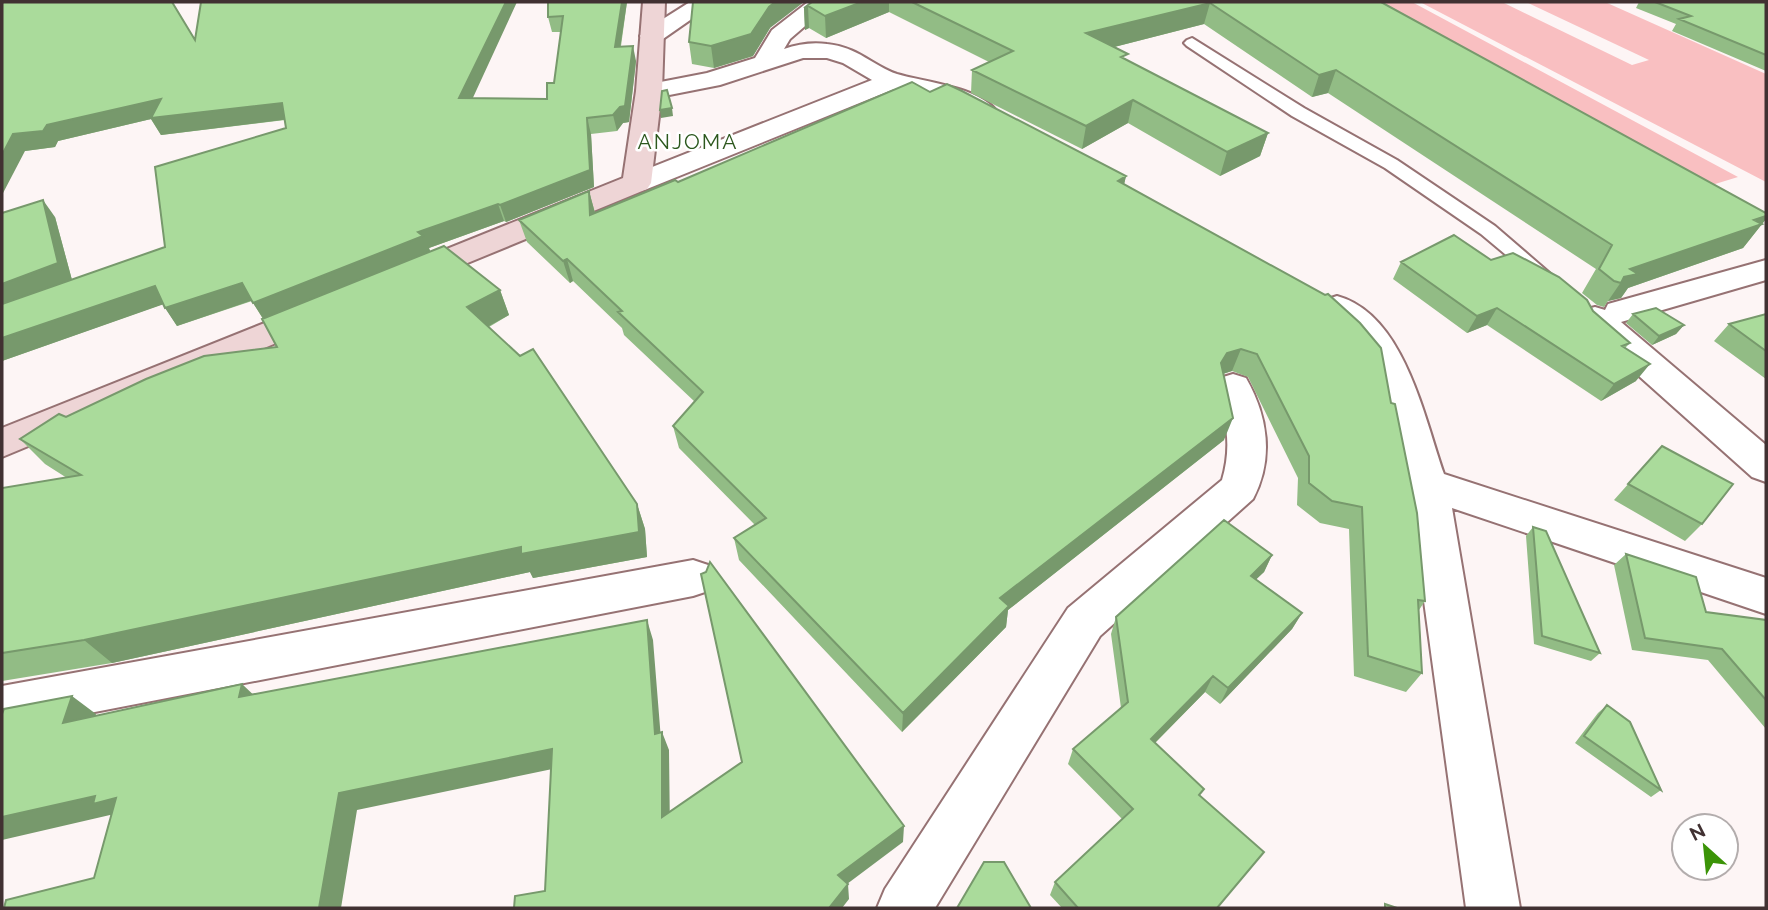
<svg xmlns="http://www.w3.org/2000/svg" width="1768" height="910" font-family="Raleway,sans-serif">
	<style>
		.green { fill: #f9bfc1 }
		.lines { fill: none; stroke-linecap: round; stroke-linejoin: round }
		.lane-casing { stroke: #967273; stroke-width: 4 }
		.street-casing { stroke: #967273; stroke-width: 4 }
		.secondary-casing { stroke: #967273; stroke-width: 4 }
		.lane { fill: #fff; fill-rule: evenodd }
		.street { fill: #fff; fill-rule: evenodd }
		.secondary { fill: #eed5d6; fill-rule: evenodd }
		.wall { fill: #92bc85 }
		.shaded-wall { fill: #77996c }
		.building { fill: #aadb9b; stroke: #77996c; stroke-width: 2 }
		.labels { text-anchor: middle; dominant-baseline: central; stroke-width: 5; stroke-linejoin: round; paint-order: stroke }
		.far-neighbourhood-label { font-size: 21px; letter-spacing: 2px; fill: #2d581e; stroke: #fff }
	</style>
	<rect width="100%" height="100%" fill="#fdf5f5"/>
	<!-- green -->
	<path class="green" d="M 1354,2 L 1412,2 L 1738,177 L 1689,192 Z
		M 1420,2 L 1502,2 L 1632,65 L 1649,60 L 1526,2 L 1605,2 L 1766,74 L 1766,182 Z"/>
	<g class="lines">
		<!-- lane casing -->
		<g class="lane-casing">
			<path id="lane" d="M 1192,38 L 1304,108 L 1397,160 L 1495,226 L 1553,276 L 1550,280 L 1536,280 L 1481,234 L 1385,168 L 1292,116 L 1187,46 L 1184,43 L 1187,40 Z"/>
		</g>
		<!-- street casing -->
		<g class="street-casing">
			<path id="street" d="M 690,2 L 716,2 L 660,41 L 644,41 L 640,36 L 644,31 Z
				M 808,2 L 833,2 L 790,39 L 784,49 C 798,44 813,42 827,44 C 858,47 873,66 897,74 C 924,82 980,87 997,112 L 993,118 L 984,120 L 930,96 L 894,89 L 647,189 L 637,192 L 627,189 L 623,183 L 627,177 L 872,80 L 843,63 L 827,58 L 803,58 L 720,85 L 649,99 L 640,96 L 636,91 L 640,86 L 707,73 L 755,58 L 772,30 Z
				M 1766,260 L 1766,280 L 1621,322 L 1766,445 L 1766,482 L 1752,477 L 1583,326 L 1578,318 L 1583,310 L 1595,307 L 1605,310 L 1608,304 Z
				M 1337,296 C 1404,314 1424,417 1444,474 L 1766,578 L 1766,614 L 1452,508 L 1520,908 L 1466,908 L 1408,484 L 1366,352 L 1345,328 L 1325,314 L 1320,307 L 1325,300 Z
				M 1233,374 L 1246,378 C 1268,416 1274,459 1253,499 L 1100,636 L 935,908 L 877,908 L 885,889 L 1068,608 L 1222,480 C 1232,447 1227,419 1215,387 L 1220,378 Z
				M 693,560 L 708,565 L 714,578 L 708,591 L 693,596 L 2,730 L 2,686 Z"/>
		</g>
		<!-- secondary casing -->
		<g class="secondary-casing">
			<path id="secondary" d="M 643,2 L 665,2 L 662,91 L 651,183 L 647,189 L 419,283 L 408,286 L 397,283 L 392,276 L 397,269 L 623,178 L 636,91 Z
				M 317,302 L 329,305 L 334,313 L 329,321 L 2,457 L 2,428 Z"/>
		</g>
		<!-- lane -->
		<use href="#lane" class="lane"/>
		<!-- street -->
		<use href="#street" class="street"/>
		<!-- secondary -->
		<use href="#secondary" class="secondary"/>
	</g>
	<!-- wall -->
	<path class="wall" d="M 548,2 L 627,2 L 621,46 L 636,61 L 629,122 L 623,123 L 617,131 L 591,134 L 594,187 L 506,222 L 504,221 L 429,248 L 430,252 L 500,290 L 509,315 L 489,327 L 637,504 L 645,529 L 647,557 L 533,578 L 530,572 L 112,663 L 2,681 L 2,488 L 67,478 L 45,464 L 20,439 L 66,417 L 277,347 L 263,319 L 252,301 L 177,326 L 163,304 L 2,361 L 2,213 L 55,217 L 72,280 L 165,247 L 286,128 L 285,120 L 161,135 L 151,119 L 58,141 L 55,147 L 25,151 L 2,4 L 472,99 L 547,99 L 554,83 L 561,32 L 552,32 L 548,17 Z
		M 812,2 L 1381,2 L 1766,213 L 1766,219 L 1743,248 L 1628,288 L 1621,298 L 1608,301 L 1604,307 L 1597,305 L 1582,293 L 1596,269 L 1328,93 L 1312,97 L 1204,24 L 1114,47 L 1127,60 L 1268,133 L 1260,156 L 1220,176 L 1128,123 L 1082,149 L 971,93 L 972,70 L 989,62 L 889,12 L 826,38 L 809,28 L 805,30 L 804,8 Z
		M 1639,2 L 1766,2 L 1766,71 L 1672,31 L 1676,24 L 1636,8 Z
		M 770,28 L 753,56 L 714,68 L 692,64 L 689,42 Z
		M 930,92 L 1126,176 L 1124,184 L 1325,295 L 1425,601 L 1419,610 L 1422,673 L 1406,692 L 1354,676 L 1349,529 L 1320,523 L 1297,505 L 1298,478 L 1248,377 L 1232,371 L 1223,374 L 1224,440 L 1008,610 L 1006,627 L 902,732 L 739,560 L 734,538 L 755,525 L 679,448 L 673,426 L 695,402 L 624,335 L 622,328 L 573,281 L 570,283 L 527,242 L 519,220 L 589,191 L 595,213 L 678,182 Z
		M 1491,260 L 1593,311 L 1630,343 L 1625,348 L 1636,381 L 1601,401 L 1487,325 L 1467,333 L 1393,279 L 1401,262 Z
		M 1633,314 L 1684,325 L 1676,334 L 1652,345 L 1626,323 Z
		M 1766,314 L 1766,379 L 1714,341 L 1729,324 Z
		M 1662,446 L 1702,524 L 1685,541 L 1614,500 Z
		M 1533,527 L 1600,653 L 1591,661 L 1534,644 L 1526,536 Z
		M 1626,554 L 1706,612 L 1766,620 L 1766,729 L 1708,660 L 1632,650 L 1614,565 Z
		M 1272,555 L 1264,572 L 1256,579 L 1302,613 L 1292,629 L 1220,704 L 1205,692 L 1155,743 L 1200,796 L 1217,908 L 1062,908 L 1050,895 L 1055,882 L 1122,819 L 1068,764 L 1073,749 L 1121,708 L 1111,634 L 1116,617 Z
		M 1607,705 L 1661,790 L 1651,797 L 1575,743 L 1598,713 Z"/>
	<!-- shaded-wall -->
	<path class="shaded-wall" d="M 506,2 L 517,2 L 465,115 L 459,98 Z
		M 622,2 L 627,2 L 618,62 L 615,47 Z
		M 775,2 L 804,2 L 770,28 L 753,56 L 714,68 L 711,46 Z
		M 862,2 L 889,2 L 889,12 L 826,38 L 825,16 Z
		M 1210,3 L 1204,24 L 1083,55 L 1086,33 Z
		M 808,6 L 809,28 L 805,30 L 804,8 Z
		M 633,46 L 636,61 L 629,122 L 623,123 L 617,131 L 613,115 Z
		M 1336,70 L 1328,93 L 1312,97 L 1319,75 Z
		M 161,99 L 282,103 L 290,119 L 161,135 L 151,119 L 58,141 L 55,147 L 25,151 L 2,195 L 2,155 L 13,134 L 47,125 Z
		M 1133,100 L 1128,123 L 1082,149 L 1086,126 Z
		M 672,108 L 673,116 L 661,118 L 660,110 Z
		M 587,118 L 591,134 L 594,187 L 506,222 L 500,205 Z
		M 1268,133 L 1260,156 L 1220,176 L 1227,152 Z
		M 1126,176 L 1121,198 L 1118,181 Z
		M 589,191 L 595,213 L 590,215 Z
		M 43,200 L 55,217 L 72,280 L 2,307 L 2,284 Z
		M 498,204 L 504,221 L 429,248 L 431,253 L 264,320 L 253,303 L 418,232 Z
		M 1766,216 L 1766,219 L 1743,248 L 1628,288 L 1621,298 L 1608,301 L 1630,269 Z
		M 567,259 L 573,281 L 570,283 L 563,261 Z
		M 242,283 L 253,300 L 177,326 L 165,308 Z
		M 155,286 L 167,303 L 2,361 L 2,338 Z
		M 500,290 L 509,315 L 478,332 L 467,307 Z
		M 1497,308 L 1487,325 L 1467,333 L 1477,316 Z
		M 1684,325 L 1676,334 L 1652,345 L 1659,336 Z
		M 1241,349 L 1232,371 L 1219,375 L 1221,363 L 1227,353 Z
		M 1650,364 L 1636,381 L 1601,401 L 1614,384 Z
		M 1233,418 L 1224,440 L 1008,610 L 1006,627 L 902,732 L 903,713 L 1000,598 Z
		M 637,504 L 645,529 L 647,557 L 533,578 L 530,572 L 112,663 L 84,640 Z
		M 1272,555 L 1264,572 L 1243,592 L 1251,576 Z
		M 1302,613 L 1292,629 L 1220,704 L 1228,688 Z
		M 647,620 L 653,640 L 662,752 L 655,734 Z
		M 1213,676 L 1205,692 L 1144,754 L 1151,739 Z
		M 242,684 L 261,702 L 239,697 Z
		M 72,696 L 96,714 L 88,741 L 63,723 Z
		M 662,732 L 669,750 L 670,833 L 662,817 Z
		M 552,749 L 562,767 L 357,810 L 341,908 L 319,908 L 339,793 Z
		M 95,796 L 116,798 L 119,820 L 110,815 L 2,840 L 2,817 Z
		M 904,826 L 903,842 L 839,890 L 838,875 Z
		M 848,884 L 849,899 L 842,908 L 829,908 Z"/>
	<!-- building -->
	<path class="building" d="M 3,2 L 172,2 L 195,40 L 201,2 L 506,2 L 459,98 L 547,99 L 547,83 L 554,83 L 563,16 L 548,17 L 548,2 L 622,2 L 615,47 L 633,46 L 625,106 L 620,107 L 613,115 L 587,118 L 590,170 L 500,205 L 498,204 L 418,232 L 423,236 L 253,303 L 242,283 L 165,308 L 155,286 L 2,338 L 2,304 L 165,247 L 155,167 L 286,128 L 282,103 L 151,118 L 161,99 L 47,125 L 43,131 L 13,134 L 2,155 L 2,4 Z
		M 693,2 L 775,2 L 769,7 L 751,34 L 711,46 L 689,42 Z
		M 812,2 L 862,2 L 825,16 L 808,6 L 804,8 Z
		M 912,2 L 1381,2 L 1766,213 L 1766,216 L 1754,220 L 1762,224 L 1630,269 L 1638,274 L 1624,277 L 1621,283 L 1614,281 L 1599,269 L 1612,245 L 1336,70 L 1319,75 L 1210,3 L 1086,33 L 1128,54 L 1121,57 L 1268,133 L 1227,152 L 1133,100 L 1086,126 L 972,70 L 1013,51 Z
		M 1655,2 L 1766,2 L 1766,55 L 1679,19 L 1691,16 Z
		M 912,82 L 930,92 L 947,84 L 962,91 L 1126,176 L 1118,181 L 1325,295 L 1328,294 L 1360,323 L 1381,348 L 1391,403 L 1395,404 L 1417,513 L 1425,601 L 1418,600 L 1422,673 L 1368,656 L 1362,507 L 1332,501 L 1309,483 L 1309,456 L 1257,354 L 1241,349 L 1227,353 L 1221,363 L 1233,418 L 1000,598 L 1009,606 L 903,713 L 734,538 L 766,518 L 673,426 L 703,392 L 618,312 L 622,311 L 567,259 L 563,261 L 519,220 L 589,191 L 590,215 L 675,180 L 678,182 Z
		M 667,90 L 672,108 L 660,110 L 662,91 Z
		M 43,200 L 58,263 L 2,284 L 2,213 Z
		M 1454,235 L 1491,260 L 1513,253 L 1559,277 L 1587,300 L 1593,311 L 1630,343 L 1622,346 L 1650,364 L 1614,384 L 1497,308 L 1477,316 L 1401,262 Z
		M 444,246 L 500,290 L 467,307 L 520,356 L 533,349 L 637,504 L 639,532 L 521,554 L 521,547 L 84,640 L 2,653 L 2,488 L 81,475 L 20,439 L 59,414 L 66,417 L 146,379 L 204,356 L 277,347 L 262,319 Z
		M 1656,308 L 1684,325 L 1659,336 L 1633,314 Z
		M 1766,314 L 1766,351 L 1729,324 Z
		M 1662,446 L 1733,484 L 1702,524 L 1628,484 Z
		M 1224,520 L 1272,555 L 1251,576 L 1302,613 L 1228,688 L 1213,676 L 1151,739 L 1204,789 L 1199,795 L 1264,852 L 1217,908 L 1078,908 L 1055,882 L 1133,809 L 1073,749 L 1128,702 L 1116,617 Z
		M 1533,527 L 1546,531 L 1600,653 L 1542,636 Z
		M 1626,554 L 1696,577 L 1706,612 L 1766,620 L 1766,700 L 1722,649 L 1645,638 Z
		M 710,562 L 904,826 L 838,875 L 848,884 L 829,908 L 514,908 L 515,896 L 545,891 L 552,749 L 339,793 L 319,908 L 4,908 L 6,900 L 94,878 L 116,798 L 93,804 L 95,796 L 2,817 L 2,714 L 4,709 L 72,696 L 63,723 L 242,684 L 239,697 L 647,620 L 655,734 L 662,732 L 662,817 L 742,762 L 701,574 L 706,572 Z
		M 1607,705 L 1630,722 L 1661,790 L 1584,736 Z
		M 984,862 L 1004,862 L 1031,908 L 957,908 Z
		M 1385,904 L 1397,908 L 1385,908 Z"/>
	<g class="labels">
		<!-- far-neighbourhood labels -->
		<g class="far-neighbourhood-label">
			<text x="688" y="141">ANJOMA</text>
		</g>
	</g>
	<!-- border -->
	<rect width="1768" height="910" fill="none" stroke="#413132" stroke-width="7"/>
	<!-- north arrow -->
	<g transform="translate(1705 847) rotate(333)"><circle r="33" fill="#ffffff" stroke="#b3adad" stroke-width="2"/>
	<path d="M0-5L12 26L0 18L-12 26Z" fill="#3b9407"/>
	<text y="-10" font-size="19" font-weight="bold" text-anchor="middle" fill="#413132">N</text>
	</g>
</svg>
